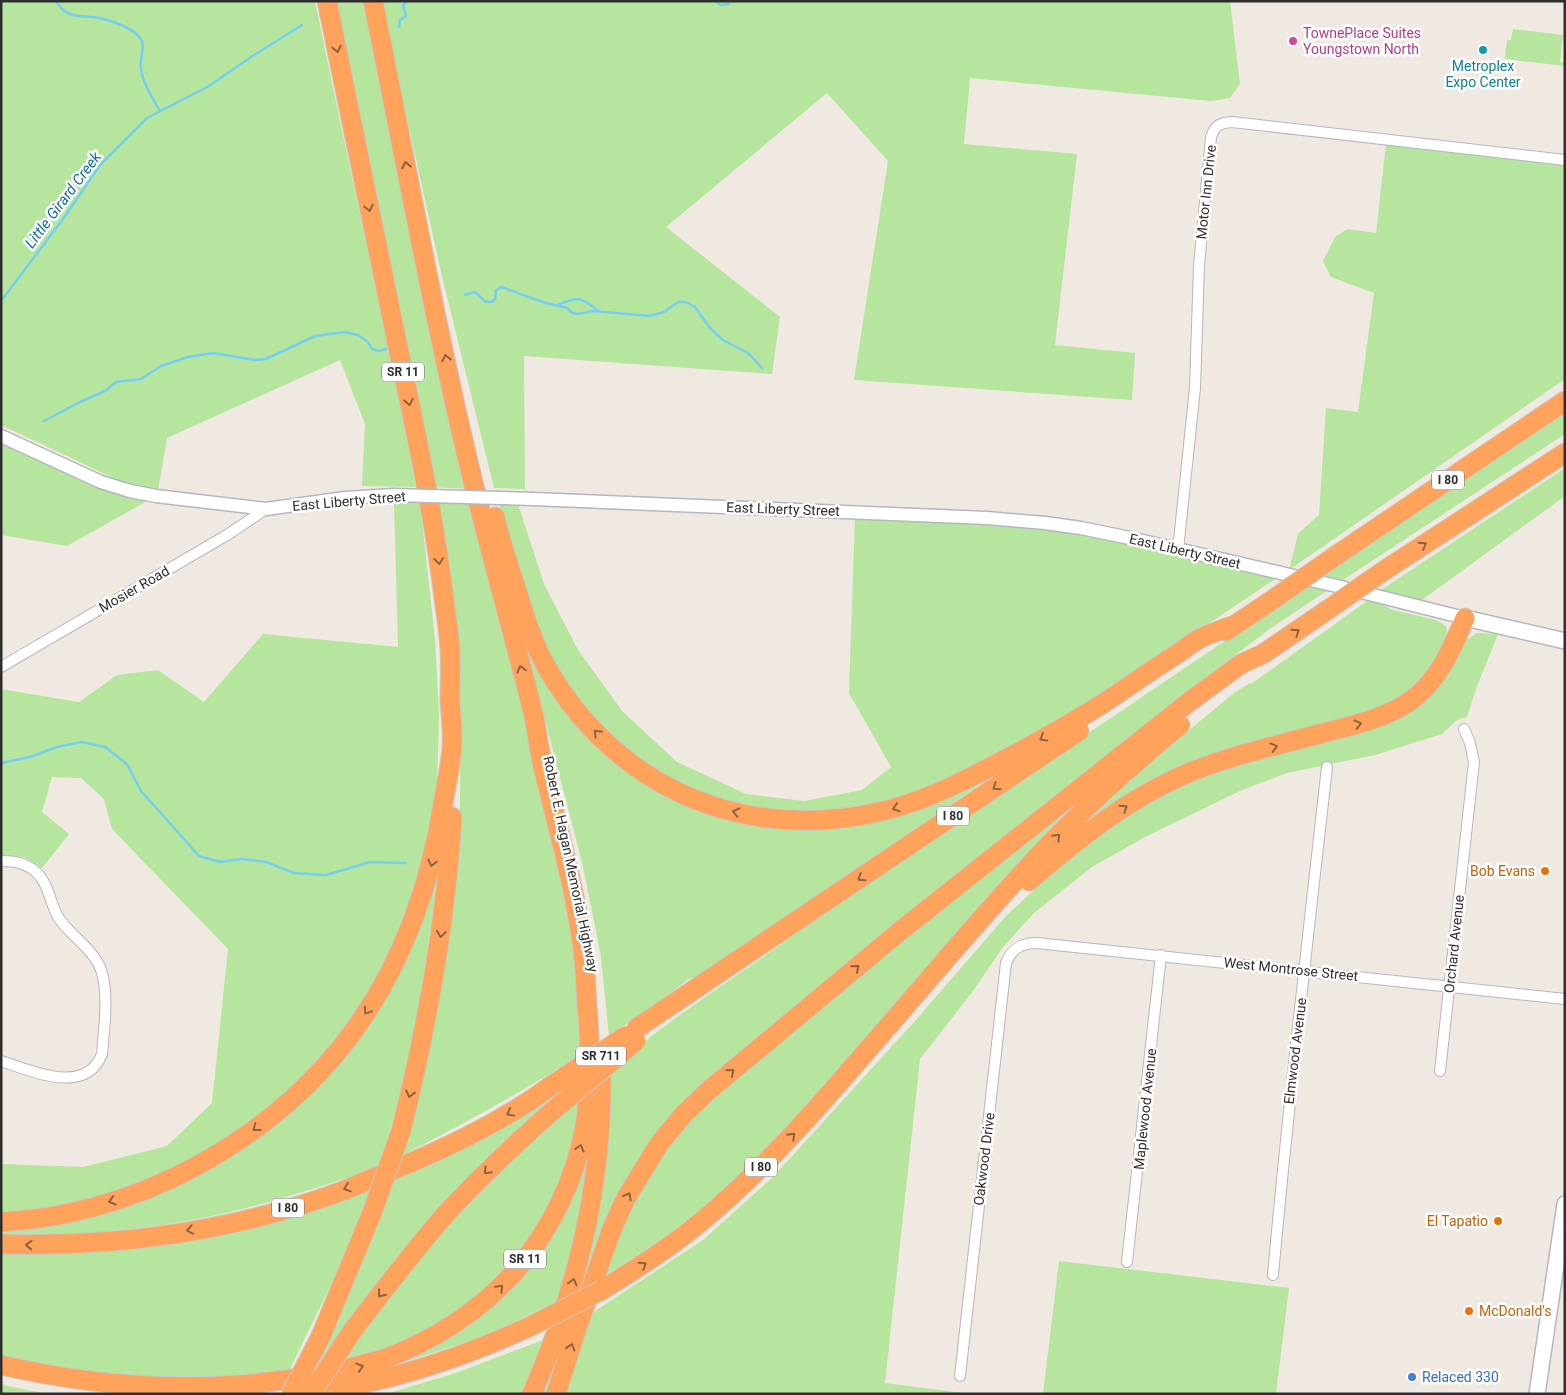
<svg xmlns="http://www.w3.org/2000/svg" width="1566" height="1395" font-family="Roboto,sans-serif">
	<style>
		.green { fill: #b6e59e }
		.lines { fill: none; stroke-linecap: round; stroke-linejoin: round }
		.stream { stroke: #75cff0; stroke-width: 2.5 }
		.minor-casing { stroke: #b4b7c1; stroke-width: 12 }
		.tertiary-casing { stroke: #b4b7c1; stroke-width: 15 }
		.secondary-casing { stroke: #b4b7c1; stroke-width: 18 }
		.motorway-casing { stroke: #c9c9c9; stroke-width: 21 }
		.minor { stroke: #fff; stroke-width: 10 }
		.tertiary { stroke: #fff; stroke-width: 12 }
		.secondary { stroke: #fff; stroke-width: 15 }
		.motorway { stroke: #ffa35c; stroke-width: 19 }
		.tertiary-bridge-casing { stroke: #b4b7c1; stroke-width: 15; stroke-linecap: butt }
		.motorway-bridge-casing { stroke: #c9c9c9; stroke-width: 21; stroke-linecap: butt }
		.tertiary-bridge { stroke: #fff; stroke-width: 12 }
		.motorway-bridge { stroke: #ffa35c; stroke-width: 19 }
		.oneway { stroke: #8c6343 }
		.hotel-dot { fill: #d1479c; stroke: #fff; stroke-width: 2 }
		.culture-dot { fill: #0f9aa8; stroke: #fff; stroke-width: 2 }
		.food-dot { fill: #e8710a; stroke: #fff; stroke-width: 2 }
		.shop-dot { fill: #3f7fe0; stroke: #fff; stroke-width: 2 }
		.labels { text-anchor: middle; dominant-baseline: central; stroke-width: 5; stroke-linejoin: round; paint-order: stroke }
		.shield { fill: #fff; stroke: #6d6d6d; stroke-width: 1 }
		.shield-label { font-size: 12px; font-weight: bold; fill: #2e2e2e }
		.hotel-label { font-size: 14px; fill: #b23c85; stroke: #fff; text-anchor: start }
		.culture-label { font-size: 14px; fill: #0d838f; stroke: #fff }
		.street-label { font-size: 14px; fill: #2e2e2e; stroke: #fff }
		.food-label { font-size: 14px; fill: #c56008; stroke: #fff; text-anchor: end }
		.shop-label { font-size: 14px; fill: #366cbe; stroke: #fff; text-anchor: start }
		.water-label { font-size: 15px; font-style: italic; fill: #0d6fa3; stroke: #fff }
	</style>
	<rect width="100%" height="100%" fill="#efe9e1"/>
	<!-- green -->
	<path class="green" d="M 1,1 L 315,1 C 348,163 385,325 416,487 L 362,486 L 365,424 L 340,360 L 167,438 L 158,490 L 120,481 L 1,425 Z
		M 333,1 L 365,1 L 468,489 L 432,487 Z
		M 381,1 L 1230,1 L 1240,84 L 1230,98 L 1211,101 L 970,78 L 964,144 L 1077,154 L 1055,345 L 1135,353 L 1132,400 L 854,380 L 888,161 L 827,93 L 666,227 L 780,317 L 772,374 L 524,356 L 525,489 L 494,488 L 441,272 Z
		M 1513,29 L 1563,35 L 1560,62 L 1565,63 L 1565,66 L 1505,59 L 1507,40 L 1511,40 Z
		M 1386,144 L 1565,165 L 1565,379 L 1289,570 L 1298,534 L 1319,515 L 1326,408 L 1358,412 L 1374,293 L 1331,277 L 1323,261 L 1335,237 L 1347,229 L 1376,233 Z
		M 1565,410 L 1565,434 L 1343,580 L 1323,575 Z
		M 1,436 L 72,470 L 156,496 L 67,546 L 1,535 Z
		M 1565,468 L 1565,496 L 1422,600 L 1381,590 Z
		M 394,501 L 420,502 L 435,639 L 439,713 L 437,787 L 431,838 L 400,938 L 368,997 L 343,1031 L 314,1066 L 274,1105 L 215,1149 L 118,1194 L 56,1208 L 1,1215 L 1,1164 L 83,1167 L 167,1146 L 212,1103 L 228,949 L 112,829 L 104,799 L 81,778 L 52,777 L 42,812 L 69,834 L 42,868 L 25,857 L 1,855 L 1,689 L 79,702 L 117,675 L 158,670 L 204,702 L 263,634 L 398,647 Z
		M 436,502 L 472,503 L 504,638 L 537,761 L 571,919 L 584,1052 C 525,1091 463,1124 401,1156 L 430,1049 L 454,907 L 458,839 L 460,802 L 460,721 Z
		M 499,503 L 518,504 L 544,584 L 578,650 L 623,712 L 677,762 L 746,794 L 804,801 L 862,790 L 891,767 L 849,693 L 855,517 L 1048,528 L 1107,538 L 1278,577 L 1113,688 L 1027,739 L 906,800 L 815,816 L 720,802 L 672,783 L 628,754 L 562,682 L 527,609 Z
		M 1308,585 L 1328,590 L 1271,628 L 1197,684 L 692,1099 L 588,1285 L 580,1290 L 601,1199 L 605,1163 L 608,1071 C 639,1045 672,1020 705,997 C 744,970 783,945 820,914 Z
		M 1370,599 L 1393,610 L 1436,620 L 1446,626 C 1452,649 1419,684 1401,696 C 1375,713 1344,718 1316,729 C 1237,762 1159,795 1080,828 L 1147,765 L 1234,693 L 1250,683 L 1251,684 Z
		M 521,628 L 637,774 L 796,827 L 1001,770 L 694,979 L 690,978 L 646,1011 L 609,1036 L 601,957 L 591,906 L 581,858 Z
		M 1477,633 L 1498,634 L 1477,686 L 1467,717 L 1457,720 L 1442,734 L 1375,755 L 1287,773 L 1242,790 L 1145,837 L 1092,867 L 1034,913 L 1003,947 L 973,991 L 920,1059 L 885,1383 L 971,1394 L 562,1394 L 589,1315 L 703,1240 L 773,1177 L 915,1021 L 1006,916 L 1067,859 L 1132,809 L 1209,772 L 1384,724 L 1456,657 L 1466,640 Z
		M 1071,806 C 1011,872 952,940 893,1007 C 861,1045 830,1083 797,1119 C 742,1180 674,1235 604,1276 L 630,1205 L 661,1151 L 734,1076 Z
		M 432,883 L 436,884 C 425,980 409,1077 378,1168 C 337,1181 296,1195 254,1206 C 172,1227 86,1238 1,1235 L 1,1226 L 135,1199 L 315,1083 Z
		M 583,1091 L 565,1183 L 508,1273 L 423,1336 L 333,1369 L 464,1203 Z
		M 538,1100 L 545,1110 L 316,1373 L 309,1374 L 393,1178 Z
		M 587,1147 C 585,1201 572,1249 558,1301 L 488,1335 L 386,1368 L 385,1365 L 519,1276 Z
		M 370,1190 L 343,1260 L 285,1379 L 132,1380 L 1,1357 L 1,1251 L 276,1218 Z
		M 1059,1261 L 1289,1288 L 1276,1394 L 1043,1394 Z
		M 567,1328 L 551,1394 L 542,1394 Z
		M 546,1339 L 532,1374 L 522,1394 L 386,1394 L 456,1373 Z
		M 1,1384 L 8,1386 L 47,1394 L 1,1394 Z"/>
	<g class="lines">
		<!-- stream -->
		<path class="stream" d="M 56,1 C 67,20 82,15 100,18 C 113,21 133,28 141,39 C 146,46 139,60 141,69 C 143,84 153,99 160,111
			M 715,1 L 721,5 L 729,4 L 729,1
			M 399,27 L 400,20 L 406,16 L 403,5 L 407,1
			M 465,295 L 475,292 L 486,302 L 492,302 L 495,299 L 496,290 L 501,287 L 546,303 L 567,308 L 572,313 L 578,314 L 593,311 L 650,316 L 664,312 L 678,302 L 686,302 L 695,307 L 710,328 L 723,340 L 748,353 L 762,368
			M 1,301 L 66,215 L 100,165 L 147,118 L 209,86 L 251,57 L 302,25
			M 557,305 C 576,297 581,296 597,310
			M 44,421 L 80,402 L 105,391 L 116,382 L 141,379 L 161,366 L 188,357 L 213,353 L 255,360 L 266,359 L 315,336 L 345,332 L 358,335 L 368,342 L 372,349 L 378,351 L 386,349
			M 1,763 L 30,757 L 57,747 L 82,742 L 105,747 L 127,764 L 141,791 L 199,856 L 220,862 L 242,859 L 266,862 L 294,873 L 326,875 L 370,862 L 406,863"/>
		<!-- minor casing -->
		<g class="minor-casing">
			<path id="minor" d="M 1178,550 L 1195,388 L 1199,266 L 1211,137 C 1215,125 1220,123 1232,122 L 1565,160
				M 1,667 L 227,535 L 266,509
				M 1,861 C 15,861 26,863 36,872 C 49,884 50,903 58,917 C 70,936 93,948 101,970 C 109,991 104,1031 102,1054 C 86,1096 32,1071 1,1061
				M 1440,1071 L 1474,762 L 1470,743 L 1464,729
				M 1127,1262 L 1161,955
				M 1273,1275 C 1288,1106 1308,937 1327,767
				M 960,1376 L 1006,963 C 1012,948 1022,943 1037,943 L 1565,999"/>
		</g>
		<!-- tertiary casing -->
		<g class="tertiary-casing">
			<path id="tertiary" d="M 1,436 L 101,482 L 130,491 L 156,496 L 266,509 L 345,498 L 393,495
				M 533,499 L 987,518 L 1045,523 L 1081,528 L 1130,538 L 1341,587 L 1465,618"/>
		</g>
		<!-- secondary casing -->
		<g class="secondary-casing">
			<path id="secondary" d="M 1465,618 L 1565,641
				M 1537,1394 L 1565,1204"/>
		</g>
		<!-- motorway casing -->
		<g class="motorway-casing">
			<path id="motorway" d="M 495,517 C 500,540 508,563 515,585 C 524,613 532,641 546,666 C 630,814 797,858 948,788 C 999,764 1048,737 1096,708 C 1121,692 1146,674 1171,658 C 1181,652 1190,644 1199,639 C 1211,633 1223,629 1235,625
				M 1331,559 L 1565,401
				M 1382,572 L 1565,453
				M 1226,631 L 1268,603
				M 1029,881 C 1077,840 1127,799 1186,774 C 1231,755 1280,745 1327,732 C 1355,725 1385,718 1409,702 C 1438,682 1452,649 1465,618
				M 637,1028 L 1079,731
				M 401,1131 C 427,1027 446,924 452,817
				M 1,1222 C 98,1217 191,1179 267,1120 C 370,1040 423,931 443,804 C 446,785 451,765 452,746 C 453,731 451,716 450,701 C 450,684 451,667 450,649 C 449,632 446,615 444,598 C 434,517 417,437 400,357 C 376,239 351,120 327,1
				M 1,1244 C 120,1248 242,1230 353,1187 C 362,1183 371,1178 381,1175 C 440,1151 499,1124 551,1086
				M 602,1290 C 641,1266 680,1241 715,1210 C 769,1163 817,1109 864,1054 C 915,996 965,936 1017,879 C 1067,823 1122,773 1180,725
				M 353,1330 C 383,1291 412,1253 444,1216 C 477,1180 512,1147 549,1114
				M 321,1336 L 372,1213
				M 1,1365 C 130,1395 261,1395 387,1358 C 441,1337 487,1306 523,1262 C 552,1225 573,1182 583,1136 C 592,1094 591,1049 587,1006 C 586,987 585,969 583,950 C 575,888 558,828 543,767 C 539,749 537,731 533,712 C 514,637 493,562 474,486 C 435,326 406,163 373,1
				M 303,1393 C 382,1385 457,1360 529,1327
				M 532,1394 C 576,1293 603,1185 601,1074
				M 556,1394 L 579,1322 L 612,1229 L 625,1200 L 659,1144 L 684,1114 L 708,1091 L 899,932 L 1189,702 L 1241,664 L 1263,654 L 1329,609"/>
		</g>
		<!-- minor -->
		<use href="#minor" class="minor"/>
		<!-- tertiary -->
		<use href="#tertiary" class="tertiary"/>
		<!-- secondary -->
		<use href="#secondary" class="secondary"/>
		<!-- motorway -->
		<use href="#motorway" class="motorway"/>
		<!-- tertiary-bridge casing -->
		<g class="tertiary-bridge-casing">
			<path id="tertiary-bridge" d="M 393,495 L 533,499"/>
		</g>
		<!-- motorway-bridge casing -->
		<g class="motorway-bridge-casing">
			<path id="motorway-bridge" d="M 1268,603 L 1331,559
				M 1329,609 L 1382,572
				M 551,1086 L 626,1036
				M 549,1114 L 636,1041
				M 372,1213 L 401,1131
				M 529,1327 L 602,1290
				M 291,1394 L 321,1336
				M 311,1394 L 353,1330"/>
		</g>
		<!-- tertiary-bridge -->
		<use href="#tertiary-bridge" class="tertiary-bridge"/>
		<!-- motorway-bridge -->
		<use href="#motorway-bridge" class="motorway-bridge"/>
	</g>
	<!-- one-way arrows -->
	<defs><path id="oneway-chevron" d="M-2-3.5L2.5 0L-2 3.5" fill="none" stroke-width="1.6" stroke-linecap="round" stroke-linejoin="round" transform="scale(1.25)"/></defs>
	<g class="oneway">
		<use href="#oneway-chevron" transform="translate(337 49) rotate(78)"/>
		<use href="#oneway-chevron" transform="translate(406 165) rotate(-101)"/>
		<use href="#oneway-chevron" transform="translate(369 208) rotate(78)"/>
		<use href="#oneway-chevron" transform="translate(446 358) rotate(-102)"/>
		<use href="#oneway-chevron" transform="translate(409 402) rotate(78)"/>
		<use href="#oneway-chevron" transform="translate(1423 545) rotate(-33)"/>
		<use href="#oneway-chevron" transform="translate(439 561) rotate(83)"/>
		<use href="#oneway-chevron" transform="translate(1296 632) rotate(-34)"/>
		<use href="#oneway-chevron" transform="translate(521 669) rotate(-105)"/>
		<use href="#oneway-chevron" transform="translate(1358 724) rotate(-16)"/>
		<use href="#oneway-chevron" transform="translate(597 733) rotate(-135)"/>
		<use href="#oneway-chevron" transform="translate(1043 738) rotate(150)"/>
		<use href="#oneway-chevron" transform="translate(1274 747) rotate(-15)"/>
		<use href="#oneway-chevron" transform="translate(996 787) rotate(146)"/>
		<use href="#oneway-chevron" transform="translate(896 808) rotate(162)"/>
		<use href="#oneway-chevron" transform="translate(1124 808) rotate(-34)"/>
		<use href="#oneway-chevron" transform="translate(736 812) rotate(-166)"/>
		<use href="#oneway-chevron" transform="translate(1057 837) rotate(-46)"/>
		<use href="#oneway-chevron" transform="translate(432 863) rotate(105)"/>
		<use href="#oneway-chevron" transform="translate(861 878) rotate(147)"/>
		<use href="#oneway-chevron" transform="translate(441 934) rotate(98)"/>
		<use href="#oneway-chevron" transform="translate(856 968) rotate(-40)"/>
		<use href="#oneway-chevron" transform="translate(367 1011) rotate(124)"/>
		<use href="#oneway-chevron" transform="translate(731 1072) rotate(-40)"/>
		<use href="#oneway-chevron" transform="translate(410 1094) rotate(104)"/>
		<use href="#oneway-chevron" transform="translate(510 1113) rotate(151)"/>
		<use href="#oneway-chevron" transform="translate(256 1128) rotate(143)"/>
		<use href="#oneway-chevron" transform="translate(792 1136) rotate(-45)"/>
		<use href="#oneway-chevron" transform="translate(580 1148) rotate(-75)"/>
		<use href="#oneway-chevron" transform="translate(487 1171) rotate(135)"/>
		<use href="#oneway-chevron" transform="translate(347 1188) rotate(161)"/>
		<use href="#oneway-chevron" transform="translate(628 1196) rotate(-61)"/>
		<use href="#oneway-chevron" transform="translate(112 1201) rotate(163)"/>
		<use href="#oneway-chevron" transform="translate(190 1230) rotate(170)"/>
		<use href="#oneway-chevron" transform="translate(29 1245) rotate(-178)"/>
		<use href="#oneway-chevron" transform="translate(643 1265) rotate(-34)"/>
		<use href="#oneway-chevron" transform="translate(573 1282) rotate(-75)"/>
		<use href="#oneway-chevron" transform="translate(500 1288) rotate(-46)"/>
		<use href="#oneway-chevron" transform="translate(381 1294) rotate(128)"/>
		<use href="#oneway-chevron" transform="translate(571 1347) rotate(-73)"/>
		<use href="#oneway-chevron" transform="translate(360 1367) rotate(-18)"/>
	</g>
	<!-- markers -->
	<circle class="hotel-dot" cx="1293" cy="41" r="5"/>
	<circle class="culture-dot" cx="1483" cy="50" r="5"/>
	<g class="food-dot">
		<circle cx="1545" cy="871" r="5"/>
		<circle cx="1498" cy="1221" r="5"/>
		<circle cx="1469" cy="1311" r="5"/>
	</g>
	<circle class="shop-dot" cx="1412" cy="1377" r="5"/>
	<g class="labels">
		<!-- shield labels -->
		<g class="shield">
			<rect x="382" y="362.5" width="42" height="19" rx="4"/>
			<rect x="1432" y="470.5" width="32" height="19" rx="4"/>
			<rect x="937" y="806.5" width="32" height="19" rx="4"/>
			<rect x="576" y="1046.5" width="50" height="19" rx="4"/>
			<rect x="745" y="1157.5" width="32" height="19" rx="4"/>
			<rect x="272" y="1198.5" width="32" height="19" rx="4"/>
			<rect x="504" y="1249.5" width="42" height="19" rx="4"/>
		</g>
		<g class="shield-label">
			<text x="403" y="372">SR 11</text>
			<text x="1448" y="480">I 80</text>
			<text x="953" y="816">I 80</text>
			<text x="601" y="1056">SR 711</text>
			<text x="761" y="1167">I 80</text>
			<text x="288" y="1208">I 80</text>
			<text x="525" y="1259">SR 11</text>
		</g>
		<!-- hotel labels -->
		<g class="hotel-label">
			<text x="1303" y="33">TownePlace Suites<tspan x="1303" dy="16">Youngstown North</tspan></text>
		</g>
		<!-- culture labels -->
		<g class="culture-label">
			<text x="1483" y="66">Metroplex<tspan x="1483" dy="16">Expo Center</tspan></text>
		</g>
		<!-- street labels -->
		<g class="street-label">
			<text transform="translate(1206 192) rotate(-84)">Motor Inn Drive</text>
			<text transform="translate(349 501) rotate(-5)">East Liberty Street</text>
			<text transform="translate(783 509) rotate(2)">East Liberty Street</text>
			<text transform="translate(1185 551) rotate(13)">East Liberty Street</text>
			<text transform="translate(134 589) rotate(-30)">Mosier Road</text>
			<text transform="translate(571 864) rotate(78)">Robert E. Hagan Memorial Highway</text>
			<text transform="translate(1454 944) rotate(-84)">Orchard Avenue</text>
			<text transform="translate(1291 969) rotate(6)">West Montrose Street</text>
			<text transform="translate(1295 1051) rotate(-83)">Elmwood Avenue</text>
			<text transform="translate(1145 1109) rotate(-84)">Maplewood Avenue</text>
			<text transform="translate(984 1159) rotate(-83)">Oakwood Drive</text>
		</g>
		<!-- food labels -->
		<g class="food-label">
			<text x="1535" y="871">Bob Evans</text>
			<text x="1488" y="1221">El Tapatio</text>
			<text x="1479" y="1311" text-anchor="start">McDonald's</text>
		</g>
		<!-- shop labels -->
		<g class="shop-label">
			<text x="1422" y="1377">Relaced 330</text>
		</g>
		<!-- water labels -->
		<g class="water-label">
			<text transform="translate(63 200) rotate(-53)">Little Girard Creek</text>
		</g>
	</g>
	<!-- border -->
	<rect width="1566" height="1395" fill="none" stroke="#2e2e2e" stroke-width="5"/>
</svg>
